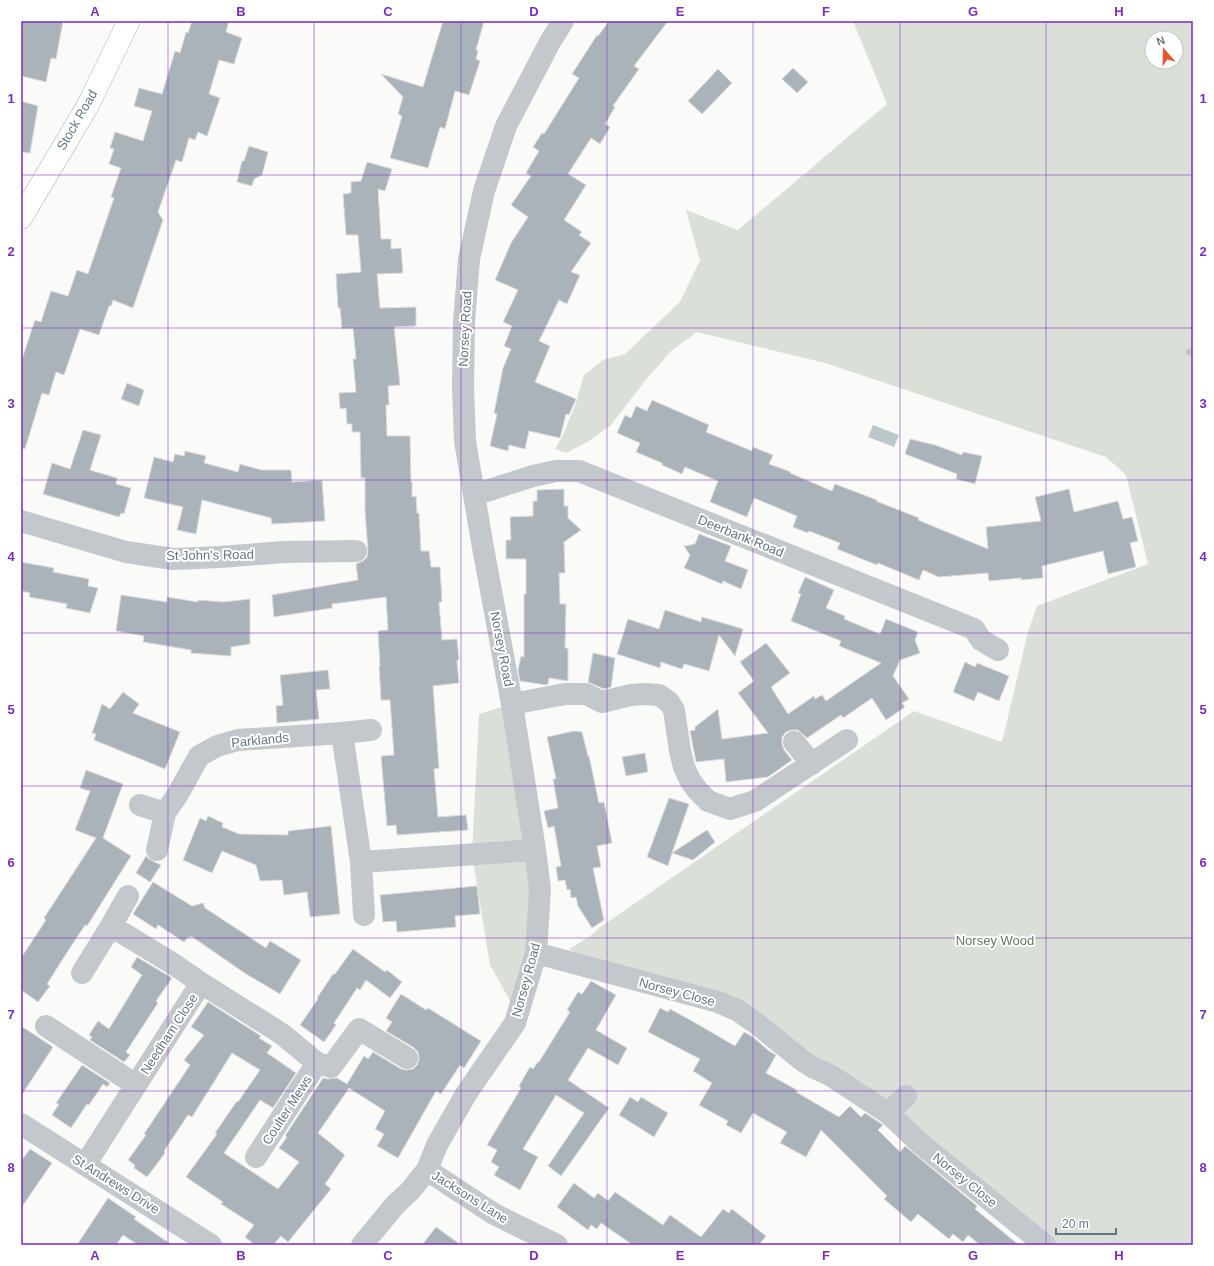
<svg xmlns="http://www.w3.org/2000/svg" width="1214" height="1266" font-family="Arial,sans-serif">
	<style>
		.green { fill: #dadfd7; fill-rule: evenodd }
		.water { fill: #bbc7cb }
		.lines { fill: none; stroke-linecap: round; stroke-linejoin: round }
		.stream { stroke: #bbc7cb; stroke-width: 6 }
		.building { fill: #aab3b9; stroke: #dcdcda }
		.major-casing { stroke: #b5babe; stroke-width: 23 }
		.minor { stroke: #c3c8cc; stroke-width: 22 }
		.major { stroke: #fff; stroke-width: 22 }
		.grid { fill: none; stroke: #7b2cbf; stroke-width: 1; stroke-opacity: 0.55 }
		.labels { text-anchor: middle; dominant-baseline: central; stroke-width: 4; stroke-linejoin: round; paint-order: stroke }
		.street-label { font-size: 13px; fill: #657683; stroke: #fff }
		.park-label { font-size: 13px; fill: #687a64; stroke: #fff }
		.neatline { fill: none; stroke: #7b2cbf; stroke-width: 1.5 }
		.grid-label { font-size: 13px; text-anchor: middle; font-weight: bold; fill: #7b2cbf }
	</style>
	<rect width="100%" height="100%" fill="#fafaf8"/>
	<!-- green -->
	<path class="green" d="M 853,21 L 1193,21 L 1193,1245 L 1057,1245 L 974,1177 L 819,1064 L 763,1019 L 581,955 L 569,949 L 589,937 L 599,928 L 914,711 L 1002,742 L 1028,632 L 1037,606 L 1148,564 L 1126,475 L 1106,457 L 825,363 L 697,332 L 671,351 L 644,382 L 611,425 L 589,441 L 566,453 L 555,449 L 563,435 L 576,403 L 584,375 L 603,360 L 625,354 L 680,302 L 700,260 L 686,210 L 738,230 L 887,104 ZM 1152,38 L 1176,38 L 1176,62 L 1152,62 Z
		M 512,704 L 540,889 L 518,1015 L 490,965 L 472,854 L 479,714 Z"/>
	<!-- water -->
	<path class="water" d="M 873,425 L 899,435 L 894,447 L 868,437 Z"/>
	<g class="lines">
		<!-- stream -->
		<path class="stream" d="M 1189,352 L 1193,352"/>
	</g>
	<!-- building -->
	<path class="building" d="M 21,21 L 63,21 L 56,59 L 51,58 L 46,82 L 21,76 Z
		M 192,21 L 229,21 L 226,32 L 242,38 L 234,64 L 219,60 L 209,94 L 220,98 L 207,136 L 198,132 L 195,140 L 189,138 L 182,162 L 176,160 L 158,212 L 163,220 L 133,308 L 113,300 L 111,306 L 109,306 L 99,335 L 80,329 L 64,375 L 56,372 L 49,395 L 42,393 L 25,449 L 21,448 L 21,362 L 35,320 L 41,322 L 51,291 L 68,296 L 77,270 L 88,274 L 114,198 L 111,197 L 121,168 L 109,164 L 114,149 L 110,148 L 115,132 L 143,141 L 152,111 L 134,106 L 139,88 L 162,94 L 175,51 L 180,53 L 186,32 L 188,33 Z
		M 443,21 L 484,21 L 476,50 L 478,51 L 476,59 L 480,61 L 469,95 L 455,91 L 445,129 L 440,127 L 428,168 L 390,158 L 402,116 L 398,114 L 403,97 L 381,74 L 423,87 Z
		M 609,21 L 668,21 L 634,66 L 639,69 L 613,106 L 615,107 L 605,124 L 610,127 L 600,144 L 591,138 L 568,174 L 586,185 L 564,220 L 582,232 L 579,235 L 591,243 L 571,272 L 580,275 L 567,304 L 559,300 L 539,341 L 550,346 L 535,382 L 576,399 L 569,415 L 566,414 L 560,438 L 529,431 L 525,449 L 509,445 L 508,451 L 490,446 L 497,414 L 494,413 L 503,368 L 511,349 L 504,346 L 512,326 L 503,322 L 518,290 L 495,280 L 511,243 L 528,217 L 511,205 L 531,176 L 526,173 L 539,151 L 533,147 L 542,133 L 544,134 L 579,78 L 572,74 L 597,35 L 598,36 Z
		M 793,68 L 808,82 L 797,93 L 782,79 Z
		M 718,69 L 732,83 L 702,114 L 688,101 Z
		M 21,101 L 38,106 L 30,153 L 21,152 Z
		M 249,146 L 268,152 L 262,175 L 254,179 L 252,186 L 237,182 L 242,161 L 244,161 Z
		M 367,162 L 392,169 L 385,191 L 378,189 L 381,239 L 391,239 L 391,249 L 401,248 L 403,273 L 377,274 L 380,308 L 416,307 L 416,326 L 394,327 L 400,385 L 388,386 L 389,405 L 386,405 L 387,436 L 410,436 L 411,482 L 412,482 L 412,497 L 416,496 L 417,513 L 419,513 L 421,551 L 429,551 L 431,567 L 440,567 L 442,602 L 439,602 L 442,640 L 457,639 L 459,660 L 457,660 L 459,683 L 433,686 L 439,768 L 434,769 L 438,817 L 466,815 L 468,830 L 397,835 L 396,825 L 387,826 L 381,756 L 394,755 L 390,700 L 381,700 L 379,666 L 380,666 L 378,631 L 388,630 L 386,597 L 332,604 L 332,608 L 274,617 L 272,595 L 358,580 L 356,564 L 363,561 L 367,557 L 368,551 L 365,511 L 365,478 L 361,478 L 360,432 L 352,432 L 352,424 L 347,424 L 346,408 L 340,409 L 339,393 L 356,392 L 353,359 L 356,359 L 353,328 L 342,329 L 340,308 L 338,308 L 336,274 L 361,272 L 358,235 L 346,235 L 343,194 L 351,193 L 351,182 L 361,181 Z
		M 127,383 L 144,390 L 139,406 L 121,399 Z
		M 652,400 L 709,425 L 706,432 L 752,451 L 753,447 L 773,455 L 769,464 L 791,472 L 790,473 L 832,491 L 835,484 L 877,500 L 876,501 L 919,518 L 918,520 L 988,549 L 986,527 L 1041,521 L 1035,497 L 1069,489 L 1074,512 L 1118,501 L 1123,519 L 1132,517 L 1138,541 L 1130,543 L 1136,567 L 1108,574 L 1103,551 L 1042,566 L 1043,578 L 1021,580 L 1021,578 L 989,581 L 988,573 L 939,577 L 923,570 L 919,580 L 878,563 L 877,565 L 837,549 L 840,543 L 809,531 L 808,533 L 793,527 L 797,516 L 754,498 L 747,517 L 710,502 L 718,481 L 685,467 L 682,474 L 662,465 L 662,463 L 636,452 L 640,443 L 617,433 L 625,415 L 631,418 L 636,406 L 647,411 Z
		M 83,430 L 101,435 L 90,470 L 117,478 L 116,484 L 131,488 L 124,514 L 121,513 L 119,517 L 43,494 L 52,463 L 70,469 Z
		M 910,439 L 935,445 L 962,455 L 963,452 L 982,456 L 975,484 L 956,479 L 957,474 L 905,454 Z
		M 185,451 L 206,456 L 204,463 L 238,472 L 240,464 L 261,470 L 291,470 L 292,482 L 322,480 L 325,521 L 272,524 L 271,518 L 202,500 L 196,534 L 177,530 L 183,507 L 144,498 L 154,457 L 173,462 L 175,454 L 184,456 Z
		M 564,489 L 564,506 L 568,506 L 568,518 L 581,530 L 564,542 L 565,573 L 559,573 L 560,604 L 566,604 L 565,648 L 568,648 L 568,681 L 549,678 L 548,684 L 546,685 L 520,681 L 518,670 L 521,656 L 524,657 L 524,594 L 526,594 L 526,559 L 506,559 L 506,540 L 511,540 L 510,517 L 533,516 L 533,501 L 537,501 L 537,490 Z
		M 699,534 L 731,546 L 725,561 L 748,570 L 741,589 L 723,581 L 722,584 L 684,568 L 690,555 L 684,546 L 695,544 Z
		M 21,562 L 54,568 L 53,572 L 89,579 L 88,586 L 98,588 L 90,613 L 66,608 L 67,604 L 29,597 L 30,593 L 21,591 Z
		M 805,577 L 834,590 L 826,608 L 845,616 L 844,619 L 880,634 L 886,619 L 918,632 L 915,640 L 920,653 L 900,660 L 893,676 L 909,699 L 902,703 L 905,707 L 886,720 L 872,698 L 843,718 L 841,715 L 807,738 L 798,730 L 792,730 L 786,732 L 782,737 L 782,744 L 784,750 L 792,760 L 768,777 L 726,782 L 724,759 L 696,762 L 690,731 L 695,730 L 695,727 L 718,709 L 722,739 L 768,733 L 738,693 L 754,681 L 740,662 L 766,643 L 790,673 L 771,687 L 788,714 L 814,696 L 815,699 L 822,695 L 826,701 L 881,663 L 839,646 L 841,641 L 791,621 L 801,594 L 798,593 Z
		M 121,595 L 167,602 L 167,597 L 198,602 L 198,600 L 223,602 L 250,599 L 250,644 L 231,647 L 231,656 L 191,653 L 191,650 L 143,642 L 144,636 L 116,631 Z
		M 665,610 L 701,622 L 702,617 L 743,629 L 735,656 L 719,635 L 709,671 L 684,664 L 682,669 L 661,662 L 660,668 L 617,654 L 628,619 L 659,629 Z
		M 593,653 L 615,658 L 611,687 L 604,689 L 588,682 Z
		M 965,662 L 975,667 L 977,663 L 1009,676 L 999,701 L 978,692 L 974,701 L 953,692 Z
		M 328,670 L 330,689 L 316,690 L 319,719 L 277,723 L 276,706 L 283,705 L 280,675 Z
		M 123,692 L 139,704 L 133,713 L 180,732 L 165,769 L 94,740 L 96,734 L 92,733 L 102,704 L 110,709 Z
		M 574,731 L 582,732 L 588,756 L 589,756 L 599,803 L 604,802 L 612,843 L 597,846 L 601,867 L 593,868 L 604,920 L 592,928 L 578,906 L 576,897 L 571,898 L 570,889 L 567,890 L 565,880 L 558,881 L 556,867 L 561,866 L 554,826 L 548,828 L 544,811 L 558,808 L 553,779 L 556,779 L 547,737 Z
		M 645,753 L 648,772 L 626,776 L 622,757 Z
		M 86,770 L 123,784 L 103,838 L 131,856 L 87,926 L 85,925 L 66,954 L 47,984 L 50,986 L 38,1002 L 21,990 L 21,958 L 46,920 L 44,918 L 96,838 L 75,830 L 90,791 L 80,788 Z
		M 669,798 L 689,804 L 672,853 L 707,830 L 715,842 L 693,860 L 672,853 L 668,866 L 647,857 Z
		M 208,816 L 223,823 L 222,827 L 239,834 L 288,835 L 288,831 L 331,826 L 340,914 L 310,917 L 307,892 L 284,895 L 282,880 L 260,881 L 256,865 L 222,851 L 212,873 L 183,860 L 200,818 L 206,821 Z
		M 146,856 L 149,859 L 161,865 L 150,882 L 136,873 Z
		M 153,882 L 192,906 L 203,903 L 205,908 L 266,948 L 270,941 L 301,960 L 280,994 L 246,974 L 191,936 L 190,938 L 188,937 L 184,942 L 158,925 L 156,929 L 133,914 Z
		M 477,886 L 480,914 L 455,916 L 456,927 L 397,932 L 396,921 L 383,922 L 380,895 Z
		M 353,949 L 385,972 L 387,970 L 402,982 L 390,998 L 366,980 L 360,990 L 357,988 L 334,1023 L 336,1025 L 324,1042 L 300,1025 L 318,999 L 317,998 L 333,974 L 335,974 Z
		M 137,957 L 172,978 L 156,1001 L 158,1003 L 126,1052 L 130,1055 L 124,1062 L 90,1040 L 92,1037 L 89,1035 L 98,1021 L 109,1029 L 142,975 L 131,967 Z
		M 591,981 L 616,995 L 596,1030 L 627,1048 L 618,1065 L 588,1048 L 568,1080 L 609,1108 L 561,1176 L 548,1166 L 584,1113 L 556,1095 L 523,1149 L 538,1157 L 520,1190 L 494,1175 L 499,1167 L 491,1162 L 497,1150 L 487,1145 L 521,1088 L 519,1086 L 530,1067 L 533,1069 L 538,1062 L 539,1062 L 570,1012 L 567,1010 L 578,992 L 582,994 Z
		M 401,994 L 426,1010 L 428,1008 L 481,1041 L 464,1068 L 460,1065 L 441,1094 L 436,1091 L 398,1158 L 377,1146 L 384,1134 L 375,1129 L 385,1111 L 349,1088 L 318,1133 L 345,1155 L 325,1184 L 331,1189 L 288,1242 L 281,1236 L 273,1245 L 255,1245 L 245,1237 L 254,1225 L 221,1204 L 223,1202 L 186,1177 L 217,1134 L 215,1133 L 237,1101 L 238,1102 L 260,1070 L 232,1053 L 192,1117 L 188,1115 L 164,1151 L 165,1153 L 147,1177 L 134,1168 L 135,1165 L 128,1160 L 146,1135 L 144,1134 L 190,1065 L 184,1060 L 204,1035 L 191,1027 L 208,1002 L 261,1036 L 259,1038 L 272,1046 L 267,1053 L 296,1073 L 273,1108 L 260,1100 L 224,1153 L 278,1189 L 299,1162 L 279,1148 L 287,1137 L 285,1136 L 323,1078 L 328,1079 L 337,1078 L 347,1084 L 364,1056 L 368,1059 L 373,1052 L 401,1069 L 406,1070 L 413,1069 L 417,1065 L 419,1059 L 418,1052 L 413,1047 L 386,1031 L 392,1022 L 386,1018 Z
		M 660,1008 L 668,1012 L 670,1009 L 692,1021 L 735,1046 L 744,1032 L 753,1037 L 769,1051 L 776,1055 L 766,1073 L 797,1090 L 796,1092 L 839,1117 L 850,1106 L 861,1117 L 865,1113 L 883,1125 L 878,1130 L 900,1152 L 905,1146 L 977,1206 L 975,1209 L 1019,1245 L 980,1245 L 968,1235 L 963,1242 L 953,1234 L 949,1239 L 918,1214 L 911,1222 L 884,1199 L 887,1196 L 821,1130 L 806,1157 L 780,1143 L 787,1132 L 753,1113 L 741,1133 L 726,1125 L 728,1121 L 699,1105 L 712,1083 L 693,1071 L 700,1059 L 648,1032 Z
		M 21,1026 L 53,1047 L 21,1096 Z
		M 82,1065 L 110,1083 L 107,1087 L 103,1084 L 89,1105 L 87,1104 L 71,1128 L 52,1115 L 59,1104 L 56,1103 Z
		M 630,1097 L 638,1102 L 641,1097 L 668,1113 L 654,1137 L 619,1115 Z
		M 30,1149 L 52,1163 L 21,1208 L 21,1161 Z
		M 574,1183 L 594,1198 L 598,1193 L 608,1201 L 615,1192 L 663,1225 L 670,1215 L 701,1237 L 723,1209 L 729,1213 L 732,1209 L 766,1236 L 759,1245 L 633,1245 L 601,1223 L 597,1229 L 591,1225 L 588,1230 L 557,1207 Z
		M 108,1198 L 136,1217 L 134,1219 L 172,1245 L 138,1245 L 123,1235 L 116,1245 L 77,1245 Z
		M 436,1227 L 461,1245 L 422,1245 Z"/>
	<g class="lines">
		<!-- major casing -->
		<g class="major-casing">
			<path id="major" d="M 21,218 L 87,107 L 129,21"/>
		</g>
		<!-- minor -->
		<path class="minor" d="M 474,495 L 533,476 L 556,471 L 579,471 L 974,629 L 981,640 L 998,650
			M 21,521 L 126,552 L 173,559 L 220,557 L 284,552 L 356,551
			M 512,704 L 565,694 L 586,694 L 602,702 L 631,695 L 645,694 L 659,695 L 669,702 L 674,710 L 680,751 L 684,767 L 690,780 L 698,791 L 708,801 L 730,809 L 755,801 L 847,740
			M 342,733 L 361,862 L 535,850
			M 794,742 L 812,764
			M 140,805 L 165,813 L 178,794 L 199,756 L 217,746 L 238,740 L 342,733 L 371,730
			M 157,850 L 165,813
			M 361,862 L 364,915
			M 111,926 L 128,896
			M 536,953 L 718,1002 L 737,1010 L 757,1024 L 803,1061 L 814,1068 L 830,1075 L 888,1113 L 921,1144 L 1045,1245
			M 82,973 L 111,926 L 175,965 L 201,983 L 282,1034 L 317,1063 L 331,1067 L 359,1029 L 407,1058
			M 46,1026 L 136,1085
			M 888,1113 L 906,1096
			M 21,1124 L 211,1245
			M 256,1157 L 317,1063
			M 85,1165 L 201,983
			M 427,1170 L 494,1214 L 557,1245
			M 362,1245 L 395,1205 L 410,1191 L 427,1170 L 437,1145 L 466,1094 L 515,1023 L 536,953 L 540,889 L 535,850 L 512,704 L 482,542 L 465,441 L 463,387 L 464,322 L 469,259 L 484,191 L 506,126 L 550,42 L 563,21"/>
		<!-- major -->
		<use href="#major" class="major"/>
	</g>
	<!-- grid -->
	<path class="grid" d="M 168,21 L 168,1245M 314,21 L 314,1245M 461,21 L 461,1245M 607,21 L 607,1245M 753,21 L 753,1245M 900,21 L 900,1245M 1046,21 L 1046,1245M 21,175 L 1193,175M 21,328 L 1193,328M 21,480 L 1193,480M 21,633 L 1193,633M 21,786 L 1193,786M 21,938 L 1193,938M 21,1091 L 1193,1091"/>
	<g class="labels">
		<!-- street labels -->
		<g class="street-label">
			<text transform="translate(77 120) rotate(-60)">Stock Road</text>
			<text transform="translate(465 329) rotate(-87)">Norsey Road</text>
			<text transform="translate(741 536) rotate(22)">Deerbank Road</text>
			<text transform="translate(210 555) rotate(-1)">St John's Road</text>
			<text transform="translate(502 649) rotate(79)">Norsey Road</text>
			<text transform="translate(260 740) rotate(-6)">Parklands</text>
			<text transform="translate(526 980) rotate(-75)">Norsey Road</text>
			<text transform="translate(677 992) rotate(15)">Norsey Close</text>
			<text transform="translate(169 1034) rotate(-57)">Needham Close</text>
			<text transform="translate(287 1110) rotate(-57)">Coulter Mews</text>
			<text transform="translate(965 1180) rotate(39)">Norsey Close</text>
			<text transform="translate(116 1184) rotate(32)">St Andrews Drive</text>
			<text transform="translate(470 1197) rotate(32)">Jacksons Lane</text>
		</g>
		<!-- park labels -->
		<g class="park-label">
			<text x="995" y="940">Norsey Wood</text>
		</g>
	</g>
	<!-- border -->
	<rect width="1214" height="1266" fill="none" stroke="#ffffff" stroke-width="44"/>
	<!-- north arrow -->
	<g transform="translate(1164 50) rotate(340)"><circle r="19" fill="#ffffff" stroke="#c1c8cd"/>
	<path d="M0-3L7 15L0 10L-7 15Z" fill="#e4572e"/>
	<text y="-6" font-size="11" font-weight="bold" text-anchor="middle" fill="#657683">N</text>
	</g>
	<!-- scale -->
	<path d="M1056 1228v6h60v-6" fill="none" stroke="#657683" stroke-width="2"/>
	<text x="1062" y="1228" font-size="12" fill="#657683" stroke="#ffffff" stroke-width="3" paint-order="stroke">20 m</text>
	<rect x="22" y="22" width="1170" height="1222" class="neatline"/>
	<g class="grid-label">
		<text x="95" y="16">A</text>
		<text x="241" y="16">B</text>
		<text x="388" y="16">C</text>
		<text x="534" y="16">D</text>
		<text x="680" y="16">E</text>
		<text x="826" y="16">F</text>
		<text x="973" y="16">G</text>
		<text x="1119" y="16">H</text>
		<text x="11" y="103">1</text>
		<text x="1203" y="103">1</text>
		<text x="11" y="256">2</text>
		<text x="1203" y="256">2</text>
		<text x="11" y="408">3</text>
		<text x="1203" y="408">3</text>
		<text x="11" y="561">4</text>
		<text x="1203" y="561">4</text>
		<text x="11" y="714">5</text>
		<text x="1203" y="714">5</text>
		<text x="11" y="867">6</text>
		<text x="1203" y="867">6</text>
		<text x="11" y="1019">7</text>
		<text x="1203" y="1019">7</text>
		<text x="11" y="1172">8</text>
		<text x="1203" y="1172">8</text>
		<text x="95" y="1260">A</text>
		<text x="241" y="1260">B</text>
		<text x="388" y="1260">C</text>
		<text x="534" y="1260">D</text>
		<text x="680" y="1260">E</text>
		<text x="826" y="1260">F</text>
		<text x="973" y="1260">G</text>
		<text x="1119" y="1260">H</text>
	</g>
</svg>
